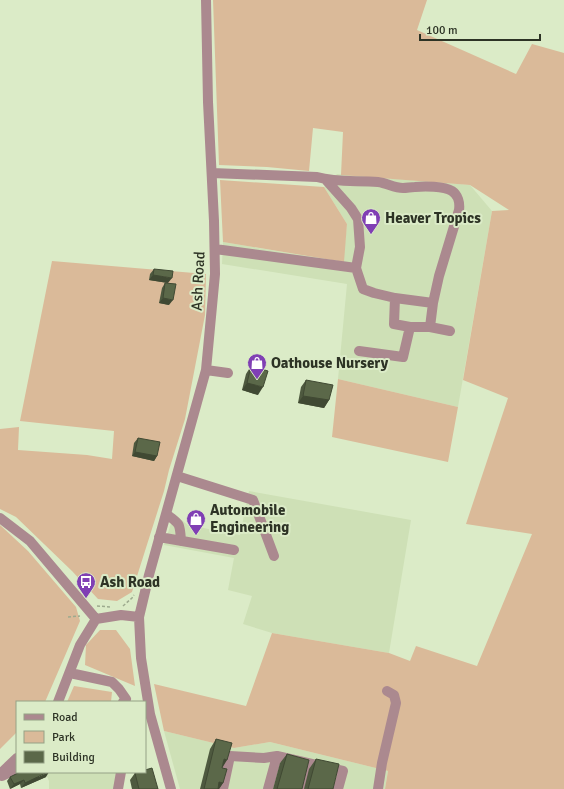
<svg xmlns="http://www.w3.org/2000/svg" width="564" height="789" font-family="Signika,sans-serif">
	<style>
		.built { fill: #cee0b6 }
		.green { fill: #daba99 }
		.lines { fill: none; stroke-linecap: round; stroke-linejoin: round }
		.path { stroke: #9daa8e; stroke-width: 1.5; stroke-dasharray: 3 2; stroke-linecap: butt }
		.minor { stroke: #ab898f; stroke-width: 10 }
		.wall { fill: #4e593f }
		.shaded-wall { fill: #404933 }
		.building { fill: #5b6849; stroke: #404933 }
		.labels { text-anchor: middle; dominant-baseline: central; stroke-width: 4; stroke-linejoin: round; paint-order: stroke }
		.poi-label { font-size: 15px; font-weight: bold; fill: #2d3325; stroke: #dbebc7; text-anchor: start }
		.street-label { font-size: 15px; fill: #2d3325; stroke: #dbebc7 }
	</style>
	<rect width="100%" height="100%" fill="#dbebc7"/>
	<!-- built -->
	<path class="built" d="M 337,174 L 470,185 L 492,211 L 458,407 L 338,379 L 347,284 L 222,264 L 223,242 L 343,262 L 347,224 L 324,187 Z
		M 249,491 L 411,520 L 389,653 L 272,633 L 243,624 L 252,596 L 228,590 L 234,558 L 164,545 L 174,514 L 188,525 L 240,535 Z
		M 164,731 L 234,748 L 270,742 L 388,771 L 385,789 L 180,789 Z
		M 45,772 L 117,772 L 114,789 L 49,789 L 49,781 Z"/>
	<!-- green -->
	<path class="green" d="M 213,0 L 427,0 L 417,30 L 516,74 L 532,44 L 564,53 L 564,789 L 385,789 L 388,771 L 270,742 L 234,748 L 164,731 L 154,684 L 246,706 L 272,633 L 389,653 L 410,661 L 416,646 L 477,666 L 532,534 L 466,524 L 508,398 L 463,380 L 492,211 L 509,210 L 470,185 L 341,175 L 343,132 L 313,128 L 309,171 L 267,167 L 219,165 Z
		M 220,180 L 324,187 L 347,224 L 344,262 L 223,242 Z
		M 52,261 L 206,274 L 205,315 L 185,419 L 169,470 L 164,491 L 132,592 L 117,601 L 98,599 L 72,571 L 16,517 L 0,509 L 0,429 L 19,427 L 18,450 L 87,455 L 112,459 L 114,431 L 20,421 Z
		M 338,379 L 458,407 L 448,462 L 332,437 Z
		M 0,525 L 28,551 L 76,607 L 80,621 L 45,702 L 17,702 L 17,732 L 0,749 Z
		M 100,630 L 116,630 L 130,649 L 135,686 L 85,665 L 86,645 Z
		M 74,686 L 112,692 L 111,702 L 67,702 Z"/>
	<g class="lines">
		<!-- path -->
		<path class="path" d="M 97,606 L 111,607
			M 123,606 L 132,598 L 134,595
			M 68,617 L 80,616"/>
		<!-- minor -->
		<path class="minor" d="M 212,173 L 317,177 C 337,183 358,180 378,182 C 387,183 394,188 403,188 C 407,188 411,187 415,187 C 424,186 444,186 452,191 C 458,195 460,203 459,210 L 439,276 L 433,303 L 430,327
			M 326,180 L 351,208 L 358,219 L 360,247 L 356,268 L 363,289 L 374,293 L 395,298 L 394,324 L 410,327 L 430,327 L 450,331
			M 215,249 L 356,268
			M 395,298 L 433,303
			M 359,351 L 403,357 L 410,327
			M 206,370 L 228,373
			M 177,476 L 253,500 L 274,556
			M 166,514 C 180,524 180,523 181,541
			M 0,518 L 30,541 L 96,619
			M 159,537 L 234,550
			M 96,619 L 121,615 L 139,617
			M 70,673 L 112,682 L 119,689 L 126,699 L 123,702
			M 58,702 L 80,645 L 96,619
			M 0,774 L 17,758
			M 2,776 L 17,769
			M 118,789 L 121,772
			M 171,789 L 150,714 L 141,658 L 139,617 L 149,575 L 206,370 L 215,274 L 214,221 L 208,102 L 206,0
			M 223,789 L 230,756 L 264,758 L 277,756 L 343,771 L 338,789
			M 268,789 L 277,756
			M 302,789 L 308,766
			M 378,789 L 382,763 L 396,703 L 394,695 L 387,691"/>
	</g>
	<!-- wall -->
	<path class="wall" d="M 154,269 L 168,283 L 149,280 L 150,274 Z
		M 165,283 L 169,305 L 159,303 L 162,288 Z
		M 251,366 L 258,395 L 242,390 L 246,374 Z
		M 306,380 L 329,400 L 324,408 L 298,403 L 301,387 Z
		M 138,438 L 157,456 L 154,461 L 132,456 L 134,443 Z
		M 216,739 L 222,768 L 223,783 L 219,789 L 200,789 L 210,749 Z
		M 287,754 L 302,789 L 273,789 L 280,763 Z
		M 316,759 L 333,789 L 304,789 L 309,769 Z
		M 135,773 L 158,789 L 132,789 L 130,780 Z
		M 10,777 L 46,777 L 21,788 L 20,784 L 10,789 L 7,781 Z"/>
	<!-- shaded-wall -->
	<path class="shaded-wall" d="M 153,275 L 172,278 L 168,283 L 149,280 Z
		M 163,298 L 173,300 L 169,305 L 159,303 Z
		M 247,383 L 263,387 L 258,395 L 242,390 Z
		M 303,396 L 329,400 L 324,408 L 298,403 Z
		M 135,452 L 157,456 L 154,461 L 132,456 Z
		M 224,759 L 227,760 L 221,770 Z
		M 49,772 L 46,777 L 21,788 L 25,783 Z
		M 24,780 L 20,784 L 10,789 L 14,784 Z
		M 219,782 L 223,783 L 219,789 L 214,789 Z"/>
	<!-- building -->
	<path class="building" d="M 154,269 L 173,271 L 172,278 L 153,275 Z
		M 165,283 L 176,284 L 173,300 L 163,298 Z
		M 251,366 L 268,371 L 263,387 L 247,383 Z
		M 306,380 L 333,385 L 329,400 L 303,396 Z
		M 138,438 L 160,442 L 157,456 L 135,452 Z
		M 216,739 L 232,743 L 227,760 L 224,759 L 222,768 L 227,769 L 223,783 L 219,782 L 218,789 L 219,789 L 204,789 Z
		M 287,754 L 309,760 L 302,789 L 277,789 Z
		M 316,759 L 339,764 L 333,789 L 308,789 Z
		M 152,768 L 158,789 L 139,789 L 135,773 L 138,772 L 145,772 L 145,770 Z
		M 20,772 L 48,772 L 25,783 L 24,780 L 14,784 L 10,777 Z"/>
	<!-- icons -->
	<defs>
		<g id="shop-pin" transform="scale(1)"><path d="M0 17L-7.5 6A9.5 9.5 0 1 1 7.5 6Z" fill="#803fb4" stroke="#dbebc7"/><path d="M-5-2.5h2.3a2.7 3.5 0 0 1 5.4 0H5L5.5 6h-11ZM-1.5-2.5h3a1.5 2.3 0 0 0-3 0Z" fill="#fff"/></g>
		<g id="bus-pin" transform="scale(1)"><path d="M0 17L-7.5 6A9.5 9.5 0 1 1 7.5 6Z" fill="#803fb4" stroke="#dbebc7"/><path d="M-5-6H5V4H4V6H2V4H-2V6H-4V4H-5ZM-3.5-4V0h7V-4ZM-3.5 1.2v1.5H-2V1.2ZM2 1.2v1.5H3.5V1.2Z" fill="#fff"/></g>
	</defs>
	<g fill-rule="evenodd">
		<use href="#shop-pin" x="371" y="218"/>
		<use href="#shop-pin" x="257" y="363"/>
		<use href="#shop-pin" x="196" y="519"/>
		<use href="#bus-pin" x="86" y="582"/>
	</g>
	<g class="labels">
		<!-- poi labels -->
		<g class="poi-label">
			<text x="385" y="218">Heaver Tropics</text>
			<text x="271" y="363">Oathouse Nursery</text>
			<text x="210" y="510">Automobile<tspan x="210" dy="17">Engineering</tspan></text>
			<text x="100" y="582">Ash Road</text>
		</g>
		<!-- street labels -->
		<g class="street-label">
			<text transform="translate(198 281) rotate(-87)">Ash Road</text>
		</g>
	</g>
	<!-- legend -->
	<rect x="16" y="701" width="130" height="72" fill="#dbebc7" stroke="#95a186"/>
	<rect x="24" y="714" width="20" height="6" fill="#ab898f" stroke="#95a186"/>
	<text x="52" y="721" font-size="12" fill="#2d3325">Road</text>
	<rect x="24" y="731" width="20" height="12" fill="#daba99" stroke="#95a186"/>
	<text x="52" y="741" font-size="12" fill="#2d3325">Park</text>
	<rect x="24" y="751" width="20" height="12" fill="#5b6849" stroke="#95a186"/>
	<text x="52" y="761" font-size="12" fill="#2d3325">Building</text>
	<!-- scale -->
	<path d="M420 34v6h120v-6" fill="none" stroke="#2d3325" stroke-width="2"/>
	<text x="426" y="34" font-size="12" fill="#2d3325" stroke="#dbebc7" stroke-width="3" paint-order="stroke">100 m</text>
</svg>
